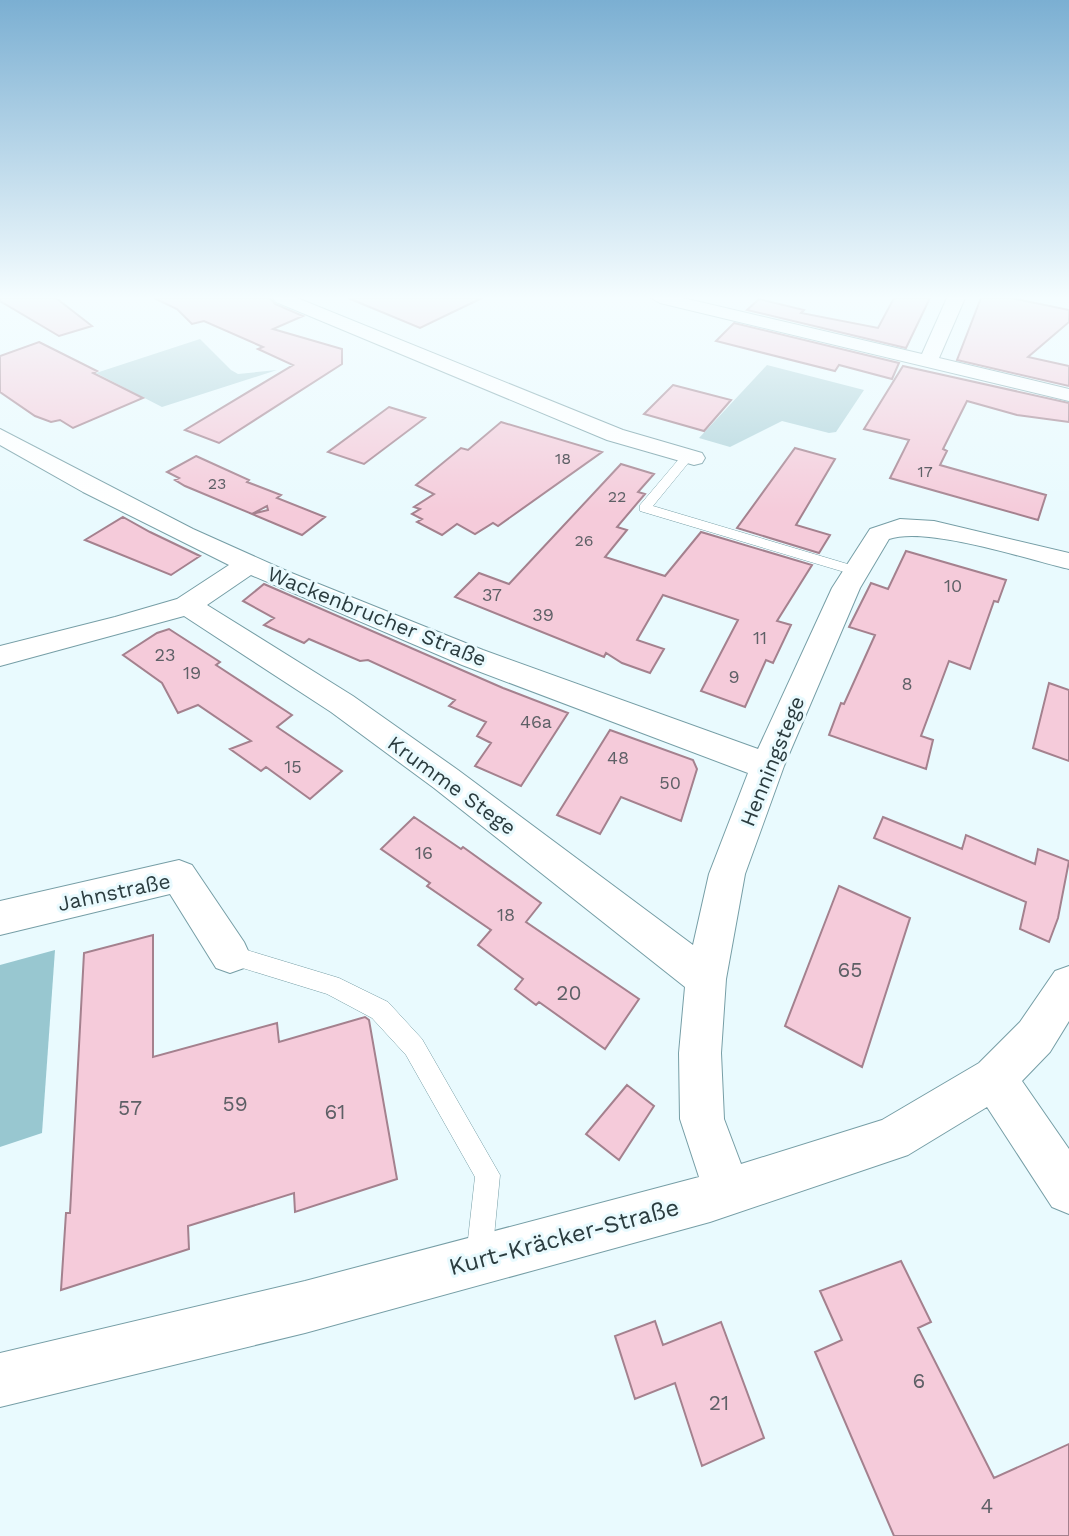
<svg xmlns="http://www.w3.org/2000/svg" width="1069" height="1536" font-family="'Work Sans',sans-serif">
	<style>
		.green { fill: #b1d4db }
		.forest { fill: #98c7d0 }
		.building { fill: #f5cbda; stroke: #a4818e; stroke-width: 2 }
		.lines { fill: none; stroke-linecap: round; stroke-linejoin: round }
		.lane-casing { stroke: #769ea6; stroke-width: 1 }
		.street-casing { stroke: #769ea6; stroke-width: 2 }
		.lane { fill: #fff; fill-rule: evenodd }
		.street { fill: #fff; fill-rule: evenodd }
		.labels { text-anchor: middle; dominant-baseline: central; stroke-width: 6; stroke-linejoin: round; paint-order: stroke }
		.far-number-label { font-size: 16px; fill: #5e6066 }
		.number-label { font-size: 18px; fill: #5e6066 }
		.street-label { font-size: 21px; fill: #2b3c3f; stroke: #e9fafe }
		.near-number-label { font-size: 21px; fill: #5e6066 }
		.near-street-label { font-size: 24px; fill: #2b3c3f; stroke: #e9fafe }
	</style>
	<rect width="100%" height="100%" fill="#e9fafe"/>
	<!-- green -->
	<path class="green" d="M 200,339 L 231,370 L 238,374 L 277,370 L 162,407 L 96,373 Z
		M 767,365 L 864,390 L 836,432 L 829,433 L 782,421 L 730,447 L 699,438 Z"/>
	<!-- forest -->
	<path class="forest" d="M 55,950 L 42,1133 L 0,1147 L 0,965 Z"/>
	<!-- building -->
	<path class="building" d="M 0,298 L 56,298 L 92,326 L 59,336 L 0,301 Z
		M 154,298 L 270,298 L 275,304 L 303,316 L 273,329 L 342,349 L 342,364 L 219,443 L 185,430 L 293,365 L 258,349 L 263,347 L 204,321 L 192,324 L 177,309 Z
		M 348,298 L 482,298 L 420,328 Z
		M 894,298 L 930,298 L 906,348 L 747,310 L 759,299 L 804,310 L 801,313 L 878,328 Z
		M 981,298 L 1011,298 L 1069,310 L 1069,322 L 1028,357 L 1069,366 L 1069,386 L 957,360 Z
		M 734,323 L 899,363 L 892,379 L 839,365 L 835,371 L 716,341 Z
		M 39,342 L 97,371 L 93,373 L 143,398 L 73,428 L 60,420 L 51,422 L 35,416 L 0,392 L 0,356 Z
		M 903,366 L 1069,403 L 1069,422 L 1017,415 L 967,401 L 943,449 L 947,451 L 940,465 L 1046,495 L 1038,520 L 890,478 L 909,440 L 864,429 Z
		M 673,385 L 731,400 L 704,431 L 644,414 Z
		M 389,407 L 425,418 L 364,464 L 328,452 Z
		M 501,422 L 602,452 L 498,526 L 493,523 L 475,534 L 457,524 L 442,535 L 417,522 L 422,519 L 412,514 L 420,509 L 414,507 L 434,494 L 416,485 L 461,448 L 468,450 Z
		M 795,448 L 835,459 L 796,525 L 830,535 L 819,553 L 737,528 Z
		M 196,456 L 249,480 L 247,482 L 281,495 L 277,498 L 325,517 L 302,535 L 252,514 L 268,510 L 267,506 L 252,514 L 185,486 L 175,480 L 179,478 L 167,472 Z
		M 621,464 L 654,474 L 638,492 L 645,494 L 617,527 L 627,530 L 605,557 L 665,576 L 701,532 L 812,565 L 777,621 L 791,625 L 773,663 L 766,660 L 745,707 L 701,691 L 738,620 L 663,595 L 637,640 L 664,649 L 650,673 L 622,663 L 606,653 L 604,657 L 455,597 L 479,573 L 509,584 Z
		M 123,517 L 150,532 L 200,556 L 171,575 L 85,540 Z
		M 906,551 L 1006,580 L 998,602 L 994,601 L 970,669 L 949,661 L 921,736 L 933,740 L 926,769 L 829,735 L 841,703 L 844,704 L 875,635 L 849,627 L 871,583 L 888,589 Z
		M 264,584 L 503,688 L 568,713 L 521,786 L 475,766 L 491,743 L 477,736 L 486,722 L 449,706 L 455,700 L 368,660 L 360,661 L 309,639 L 304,643 L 264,625 L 274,618 L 243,601 Z
		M 169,629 L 220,662 L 216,665 L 292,715 L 277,727 L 342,771 L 310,799 L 266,767 L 261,771 L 230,749 L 251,741 L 198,705 L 178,713 L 162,683 L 123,655 L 157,633 Z
		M 1049,683 L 1069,690 L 1069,761 L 1033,748 Z
		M 610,730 L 693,760 L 697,769 L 681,821 L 621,797 L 600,834 L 557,815 Z
		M 414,817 L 461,849 L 463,847 L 541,903 L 526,922 L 639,999 L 605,1049 L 539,1002 L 536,1005 L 515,989 L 523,979 L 478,945 L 491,930 L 427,886 L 430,883 L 381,849 Z
		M 883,817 L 962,849 L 966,835 L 1035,864 L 1038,849 L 1069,861 L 1058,918 L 1049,942 L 1020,929 L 1026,902 L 874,838 Z
		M 839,886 L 910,918 L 862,1067 L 785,1026 Z
		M 153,935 L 153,1057 L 277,1023 L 279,1042 L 365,1017 L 369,1020 L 397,1179 L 295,1212 L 294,1193 L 188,1226 L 189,1249 L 61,1290 L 66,1213 L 70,1213 L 84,953 Z
		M 627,1085 L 654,1106 L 619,1160 L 586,1134 Z
		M 901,1261 L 931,1322 L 918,1328 L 994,1478 L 1069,1444 L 1069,1536 L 894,1536 L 815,1352 L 842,1340 L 820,1291 Z
		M 655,1321 L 663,1345 L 721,1322 L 764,1438 L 702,1466 L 675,1383 L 635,1399 L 615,1336 Z"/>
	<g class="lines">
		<!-- lane casing -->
		<g class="lane-casing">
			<path id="lane" d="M 688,452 L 694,456 L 653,506 L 861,568 L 861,574 L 851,574 L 640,511 L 640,505 L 684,453 Z
				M 230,945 L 339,978 L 388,1002 L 422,1039 L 500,1175 L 492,1257 L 488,1266 L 479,1270 L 470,1266 L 466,1257 L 475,1177 L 406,1055 L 372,1018 L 327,994 L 223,962 L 220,955 L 223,948 Z"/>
		</g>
		<!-- street casing -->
		<g class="street-casing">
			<path id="street" d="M 273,298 L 297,298 L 623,430 L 702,453 L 705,458 L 702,463 L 694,465 L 607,440 L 276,302 Z
				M 651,298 L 683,298 L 922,354 L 947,298 L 965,298 L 939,358 L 1069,389 L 1069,401 L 660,303 Z
				M 0,429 L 193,529 L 289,572 L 483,650 L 758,749 L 832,588 L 870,529 L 900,519 L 934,521 L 1069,553 L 1069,569 C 1026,559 927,526 889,539 L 860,588 L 784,766 L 745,874 L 726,979 L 721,1053 L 724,1119 L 741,1164 L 882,1120 L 979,1063 L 1020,1022 L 1055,971 L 1069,966 L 1069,1021 L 1050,1052 L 1022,1081 L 1069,1149 L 1069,1214 L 1052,1207 L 987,1107 L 908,1155 L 710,1222 L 305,1333 L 0,1407 L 0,1353 L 305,1281 L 699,1177 L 680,1119 L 679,1053 L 685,987 L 434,788 L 331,712 L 184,616 L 0,666 L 0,646 L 115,617 L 177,599 L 229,565 L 83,492 L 0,445 ZM 251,575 L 462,665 L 748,773 L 709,874 L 693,945 L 458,770 L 353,696 L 207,605 Z
				M 179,860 L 192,865 L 244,942 L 250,955 L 244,968 L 230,973 L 216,968 L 170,894 L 0,935 L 0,901 Z"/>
		</g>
		<!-- lane -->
		<use href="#lane" class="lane"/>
		<!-- street -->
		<use href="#street" class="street"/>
	</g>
	<!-- sky -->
	<linearGradient id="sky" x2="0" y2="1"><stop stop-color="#7bafd2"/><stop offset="0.58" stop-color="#f5fdff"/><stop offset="1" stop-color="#f5fdff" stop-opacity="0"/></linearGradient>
	<rect width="1069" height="513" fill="url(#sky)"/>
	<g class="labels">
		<!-- far-number labels -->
		<g class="far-number-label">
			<text x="563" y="458">18</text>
			<text x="925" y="471">17</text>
			<text x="217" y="483">23</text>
			<text x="617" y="496">22</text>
			<text x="584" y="540">26</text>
		</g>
		<!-- number labels -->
		<g class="number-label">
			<text x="953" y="585">10</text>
			<text x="492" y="594">37</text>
			<text x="543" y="614">39</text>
			<text x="760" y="637">11</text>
			<text x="165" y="654">23</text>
			<text x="192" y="672">19</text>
			<text x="734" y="676">9</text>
			<text x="907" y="683">8</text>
			<text x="536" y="721">46a</text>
			<text x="618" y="757">48</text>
			<text x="293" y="766">15</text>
			<text x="670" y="782">50</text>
			<text x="424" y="852">16</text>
			<text x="506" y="914">18</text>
		</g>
		<!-- street labels -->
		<g class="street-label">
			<text transform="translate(377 616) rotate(22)">Wackenbrucher Straße</text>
			<text transform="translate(772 761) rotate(-68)">Henningstege</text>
			<text transform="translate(452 785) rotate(36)">Krumme Stege</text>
			<text transform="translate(114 892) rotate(-12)">Jahnstraße</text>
		</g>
		<!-- near-number labels -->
		<g class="near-number-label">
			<text x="850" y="969">65</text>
			<text x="569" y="992">20</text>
			<text x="235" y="1103">59</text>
			<text x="130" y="1107">57</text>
			<text x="335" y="1111">61</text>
			<text x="919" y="1380">6</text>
			<text x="719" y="1402">21</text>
			<text x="987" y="1505">4</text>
		</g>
		<!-- near-street labels -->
		<g class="near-street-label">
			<text transform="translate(564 1237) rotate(-15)">Kurt-Kräcker-Straße</text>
		</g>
	</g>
</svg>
